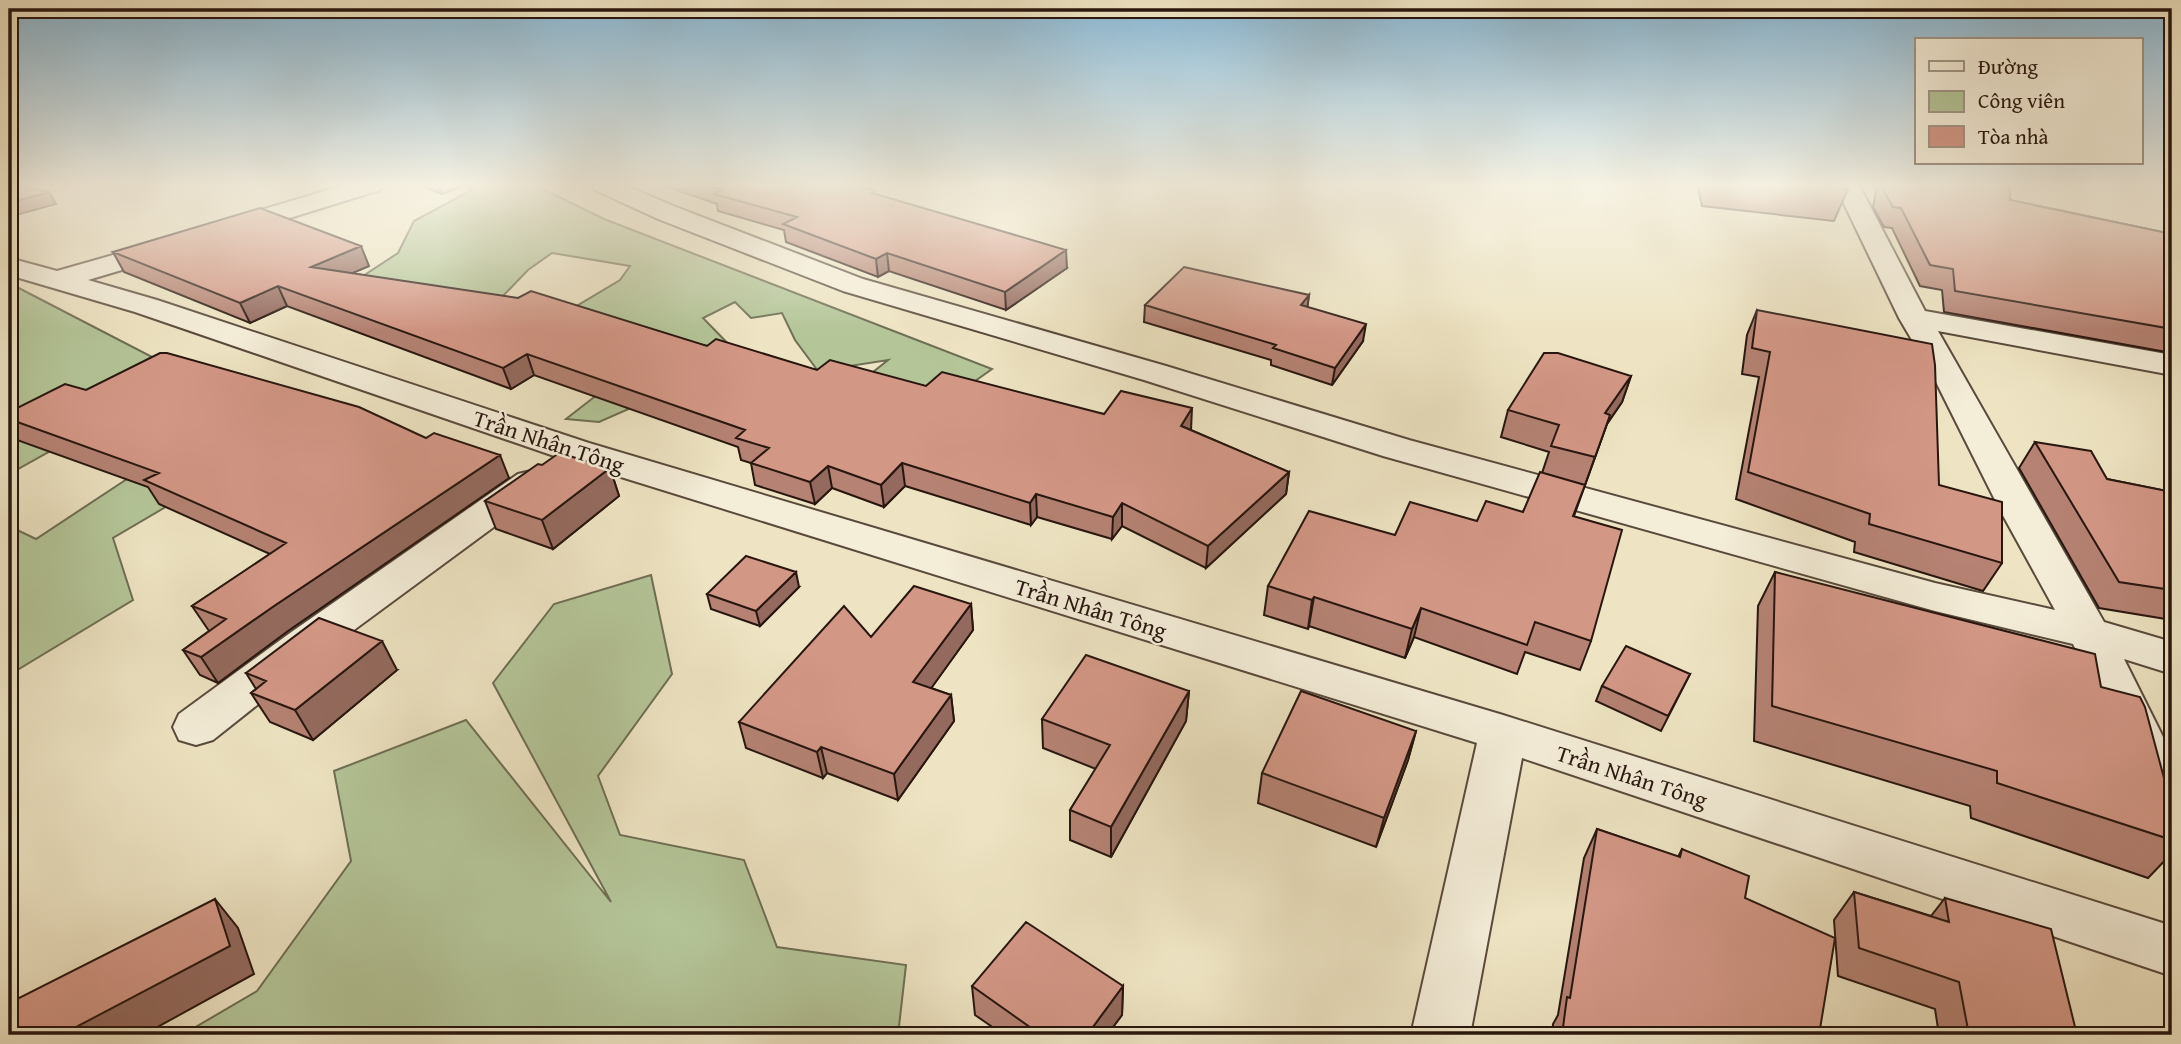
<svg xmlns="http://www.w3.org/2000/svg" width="2181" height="1044" font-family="'Gentium Book Plus',serif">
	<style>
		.green { fill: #b4c598; stroke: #6e6e54; stroke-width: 2 }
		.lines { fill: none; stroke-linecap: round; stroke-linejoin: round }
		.minor-casing { stroke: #5a4a3c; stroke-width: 4 }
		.minor { fill: #f4edd8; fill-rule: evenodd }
		.wall { fill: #b58273; stroke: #28160f; stroke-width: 2 }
		.shaded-wall { fill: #946a5e; stroke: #28160f; stroke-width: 2 }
		.building { fill: #d39786; stroke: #28160f; stroke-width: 2 }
		.labels { text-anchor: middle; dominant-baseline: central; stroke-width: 5; stroke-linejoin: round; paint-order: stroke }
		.street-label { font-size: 23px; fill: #28160f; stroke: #f4edd8 }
	</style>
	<rect width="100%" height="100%" fill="#eee4c3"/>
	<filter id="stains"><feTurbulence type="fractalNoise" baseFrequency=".00286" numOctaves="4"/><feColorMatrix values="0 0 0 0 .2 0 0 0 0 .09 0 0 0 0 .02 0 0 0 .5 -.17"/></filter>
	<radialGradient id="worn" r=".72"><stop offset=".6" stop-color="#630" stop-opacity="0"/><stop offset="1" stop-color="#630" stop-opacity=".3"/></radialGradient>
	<!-- green -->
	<path class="green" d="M 465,185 L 535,185 L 604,219 L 992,369 L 913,425 L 848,392 L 888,360 L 818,371 L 795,340 L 782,313 L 751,318 L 735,302 L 703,318 L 743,359 L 599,422 L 566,419 L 602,391 L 570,310 L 620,280 L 630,266 L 552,253 L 528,270 L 500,299 L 368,303 L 366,274 L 398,253 L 414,221 L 472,190 Z
		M 9,283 L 187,375 L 9,474 Z
		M 215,421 L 276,442 L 113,538 L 133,600 L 9,675 L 9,526 L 36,539 Z
		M 651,575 L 672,674 L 598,776 L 620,835 L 744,860 L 777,947 L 906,965 L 898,1035 L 182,1035 L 257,991 L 351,861 L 334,771 L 466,720 L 611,902 L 493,683 L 554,604 Z"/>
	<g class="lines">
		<!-- minor casing -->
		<g class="minor-casing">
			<path id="minor" d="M 345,185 L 383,185 L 380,190 L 235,235 L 226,237 L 217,235 L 213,229 L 217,223 Z
				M 592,185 L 624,185 L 676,207 L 863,279 L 1166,366 L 1409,440 L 1935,583 L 2055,610 L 2000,510 L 1932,374 L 1899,318 L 1835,185 L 1859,185 L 1925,311 L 2172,355 L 2172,375 L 1938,331 L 2104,622 L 2172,642 L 2172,674 L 2124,659 L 2172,755 L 2172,823 L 2154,817 L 2073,644 L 1935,611 L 1383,456 L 1144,380 L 843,291 L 658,219 L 595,190 Z
				M 169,239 L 179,241 L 183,247 L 179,253 L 88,280 L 157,300 L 589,443 L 1503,715 L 2172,926 L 2172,976 L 1522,758 L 1470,1035 L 1411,1035 L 1477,743 L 563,459 L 135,312 L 9,275 L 9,258 L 57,271 Z
				M 531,471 L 544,474 L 549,482 L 544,490 L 320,655 L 213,740 L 196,745 L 179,740 L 173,727 L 179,714 L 290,633 L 518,474 Z"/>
		</g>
		<!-- minor -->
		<use href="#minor" class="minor"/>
	</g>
	<!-- wall -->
	<path class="wall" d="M 419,185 L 466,185 L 442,194 Z
		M 662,185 L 858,185 L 876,194 L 1067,268 L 1006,310 L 889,271 L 878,277 L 786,242 L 784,230 L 718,211 L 717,204 Z
		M 1697,185 L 1846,185 L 1848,189 L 1834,221 L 1702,206 Z
		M 1877,185 L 2009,185 L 2010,200 L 2172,234 L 2172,353 L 1944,312 L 1942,290 L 1920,286 L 1892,228 L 1884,227 L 1873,207 Z
		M 113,252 L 369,266 L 352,273 L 707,346 L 817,370 L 1104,414 L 1191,430 L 1289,472 L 1286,494 L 1206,568 L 1122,526 L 1112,539 L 1037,517 L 1031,525 L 905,486 L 884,507 L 832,488 L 815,504 L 755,485 L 751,463 L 741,460 L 738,447 L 534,375 L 511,389 L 287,306 L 250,323 L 124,272 Z
		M 1309,295 L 1307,307 L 1363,341 L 1332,385 L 1271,365 L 1271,360 L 1144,322 L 1145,305 Z
		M 1757,310 L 1939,485 L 2002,563 L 1983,591 L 1854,552 L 1855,542 L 1736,499 L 1759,377 L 1742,374 L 1747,335 Z
		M 1631,376 L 1622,402 L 1607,424 L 1574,516 L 1591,641 L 1580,670 L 1525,652 L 1517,674 L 1414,637 L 1405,658 L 1309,626 L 1308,629 L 1264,615 L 1268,586 L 1395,535 L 1477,521 L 1523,512 L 1542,473 L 1549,452 L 1501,437 L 1508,410 Z
		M 86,390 L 509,478 L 288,631 L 218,683 L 200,675 L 183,650 L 209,631 L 192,606 L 270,554 L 159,504 L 148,487 L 17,440 L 9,428 L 9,412 Z
		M 2035,442 L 2107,479 L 2172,492 L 2172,620 L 2099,608 L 2019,468 Z
		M 542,465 L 610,468 L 619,496 L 553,549 L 496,529 L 485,501 Z
		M 1775,572 L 2101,687 L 2172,808 L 2172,853 L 2148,878 L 1971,818 L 1970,806 L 1754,741 L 1758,606 Z
		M 799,587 L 760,626 L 711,609 L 707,594 Z
		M 971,604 L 973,630 L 931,688 L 951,695 L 954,721 L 898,800 L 827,773 L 823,778 L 746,748 L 739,722 L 871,637 Z
		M 397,670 L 313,740 L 270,722 L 251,693 L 256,689 L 246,673 Z
		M 1690,674 L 1661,731 L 1596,701 L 1602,686 Z
		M 1189,691 L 1186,721 L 1111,857 L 1070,840 L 1070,810 L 1096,769 L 1043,748 L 1042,719 Z
		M 1416,731 L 1408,760 L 1376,847 L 1258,803 L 1262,773 Z
		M 1597,829 L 1678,857 L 1682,849 L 1745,898 L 1819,1035 L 1552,1035 L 1553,1024 L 1558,1015 L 1584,858 Z
		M 1854,892 L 1931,916 L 1945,898 L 2077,1035 L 1939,1035 L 1935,1009 L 1838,976 L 1834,920 Z
		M 972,986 L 1123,986 L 1122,1015 L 1107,1035 L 1004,1035 L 975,1015 Z"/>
	<!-- shaded-wall -->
	<path class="shaded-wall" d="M 438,185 L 466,185 L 442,194 Z
		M 49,192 L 56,204 L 9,217 L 9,203 Z
		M 361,246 L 369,266 L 320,287 L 311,267 Z
		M 1066,250 L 1067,268 L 1006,310 L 1005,292 Z
		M 887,253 L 889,271 L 878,277 L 876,259 Z
		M 278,286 L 287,306 L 250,323 L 240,303 Z
		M 1309,295 L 1307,311 L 1301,305 Z
		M 1366,324 L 1363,341 L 1332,385 L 1335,368 Z
		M 527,354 L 534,375 L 511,389 L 503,368 Z
		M 1631,376 L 1622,402 L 1607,424 L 1585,485 L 1595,457 L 1605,413 Z
		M 1192,408 L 1191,430 L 1181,426 Z
		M 500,455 L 509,478 L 288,631 L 218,683 L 201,657 L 274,606 Z
		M 902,463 L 905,486 L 884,507 L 881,485 Z
		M 828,466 L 832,488 L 815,504 L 810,482 Z
		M 610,468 L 619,496 L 553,549 L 542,520 Z
		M 1289,472 L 1286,494 L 1206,568 L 1208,546 Z
		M 1036,494 L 1037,517 L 1031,525 L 1030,503 Z
		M 1122,503 L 1122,526 L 1112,539 L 1113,517 Z
		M 796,572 L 799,587 L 760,626 L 756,611 Z
		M 1314,597 L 1309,626 L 1308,629 L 1312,600 Z
		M 971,604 L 973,630 L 917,708 L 913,682 Z
		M 1421,608 L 1414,637 L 1405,658 L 1412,629 Z
		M 382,641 L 397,670 L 313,740 L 295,710 Z
		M 1189,691 L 1186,721 L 1111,857 L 1111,827 Z
		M 951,695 L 954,721 L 898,800 L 894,774 Z
		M 1416,731 L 1408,760 L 1376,847 L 1384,818 Z
		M 821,747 L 827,773 L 823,778 L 817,752 Z
		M 215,899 L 238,928 L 254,974 L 143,1035 L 61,1035 Z
		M 1123,986 L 1122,1015 L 1107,1035 L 1087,1035 Z"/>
	<!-- building -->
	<path class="building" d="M 9,185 L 17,185 L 49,192 L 9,203 Z
		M 707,185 L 858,185 L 875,191 L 872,193 L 1066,250 L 1005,292 L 887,253 L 876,259 L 783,224 L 797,217 L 714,194 L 722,190 Z
		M 1810,185 L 1846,185 L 1848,189 Z
		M 1882,185 L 2009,185 L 2010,200 L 2172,234 L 2172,329 L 1955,291 L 1953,269 L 1930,265 L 1901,208 L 1893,207 L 1882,188 Z
		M 260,208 L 361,246 L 311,267 L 518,298 L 531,291 L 707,346 L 716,339 L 817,370 L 830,360 L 926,386 L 942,372 L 1104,414 L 1121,391 L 1192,408 L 1181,426 L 1289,472 L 1208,546 L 1122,503 L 1113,517 L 1036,494 L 1030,503 L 902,463 L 881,485 L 828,466 L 810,482 L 751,463 L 769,448 L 736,438 L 745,430 L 527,354 L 503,368 L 278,286 L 240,303 L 113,252 Z
		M 1184,267 L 1309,295 L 1301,305 L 1366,324 L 1335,368 L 1273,348 L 1276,345 L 1145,305 Z
		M 1757,310 L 1932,344 L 1935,365 L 1939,485 L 2002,502 L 2002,563 L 1869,524 L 1870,514 L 1748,472 L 1770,352 L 1752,348 Z
		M 160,353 L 167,353 L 359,407 L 426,438 L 434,433 L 500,455 L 274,606 L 201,657 L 183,650 L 226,619 L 192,606 L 286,543 L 144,480 L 159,473 L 9,419 L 9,412 L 65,384 L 86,390 Z
		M 1544,353 L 1558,353 L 1631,376 L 1605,413 L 1610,415 L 1595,457 L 1551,446 L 1559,425 L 1508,410 Z
		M 2035,442 L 2091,451 L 2107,479 L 2172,492 L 2172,590 L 2119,582 Z
		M 559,453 L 610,468 L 542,520 L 485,501 L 538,464 L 542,465 Z
		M 1540,472 L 1585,485 L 1573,516 L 1622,530 L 1591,641 L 1535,622 L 1527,645 L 1421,608 L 1412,629 L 1314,597 L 1312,600 L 1268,586 L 1309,511 L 1395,535 L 1410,502 L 1477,521 L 1486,501 L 1523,512 Z
		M 746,556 L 796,572 L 756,611 L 707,594 Z
		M 1775,572 L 2095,654 L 2101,687 L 2140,697 L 2145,707 L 2172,808 L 2172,840 L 1997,783 L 1997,771 L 1772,706 Z
		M 914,586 L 971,604 L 913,682 L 951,695 L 894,774 L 821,747 L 817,752 L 739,722 L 844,606 L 871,637 Z
		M 319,618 L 382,641 L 295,710 L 251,693 L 266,681 L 246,673 Z
		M 1626,646 L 1690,674 L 1668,716 L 1602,686 Z
		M 1086,655 L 1189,691 L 1111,827 L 1070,810 L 1110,745 L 1042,719 Z
		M 1301,691 L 1416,731 L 1384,818 L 1262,773 Z
		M 1597,829 L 1680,857 L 1682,849 L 1749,876 L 1745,898 L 1835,938 L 1819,1035 L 1562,1035 L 1567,997 L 1570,998 Z
		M 1854,892 L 1949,922 L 1945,898 L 2051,929 L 2077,1035 L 1969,1035 L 1959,982 L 1859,948 Z
		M 215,899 L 230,946 L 61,1035 L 9,1035 L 9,1003 Z
		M 1026,922 L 1123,986 L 1087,1035 L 1041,1035 L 972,986 Z"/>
	<!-- sky -->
	<linearGradient id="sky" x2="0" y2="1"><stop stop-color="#89b8d5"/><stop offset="0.56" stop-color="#f7f3e4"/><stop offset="1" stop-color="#f7f3e4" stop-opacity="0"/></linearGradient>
	<rect width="2181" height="331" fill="url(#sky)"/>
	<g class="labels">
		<!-- street labels -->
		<g class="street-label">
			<text transform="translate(549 441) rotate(18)">Trần Nhân Tông</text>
			<text transform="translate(1091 608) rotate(17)">Trần Nhân Tông</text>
			<text transform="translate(1632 776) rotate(18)">Trần Nhân Tông</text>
		</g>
	</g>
	<!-- margin -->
	<rect width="2181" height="1044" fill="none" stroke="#eee4c3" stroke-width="35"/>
	<rect x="10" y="10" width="2160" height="1023" fill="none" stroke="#28160f" stroke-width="3.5"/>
	<rect x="18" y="18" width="2146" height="1009" fill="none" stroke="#28160f" stroke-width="2"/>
	<!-- legend -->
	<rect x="1915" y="38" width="228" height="126" fill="#f4edd8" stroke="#a29788" stroke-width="2"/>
	<rect x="1929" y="61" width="35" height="10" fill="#f4edd8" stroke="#a29788" stroke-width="2"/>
	<text x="1978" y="74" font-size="21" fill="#28160f">Đường</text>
	<rect x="1929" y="91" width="35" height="21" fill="#b4c598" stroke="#a29788" stroke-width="2"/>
	<text x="1978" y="108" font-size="21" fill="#28160f">Công viên</text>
	<rect x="1929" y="126" width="35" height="21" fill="#d39786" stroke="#a29788" stroke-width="2"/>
	<text x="1978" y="144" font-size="21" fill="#28160f">Tòa nhà</text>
	<rect width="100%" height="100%" filter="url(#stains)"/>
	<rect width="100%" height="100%" fill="url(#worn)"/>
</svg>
